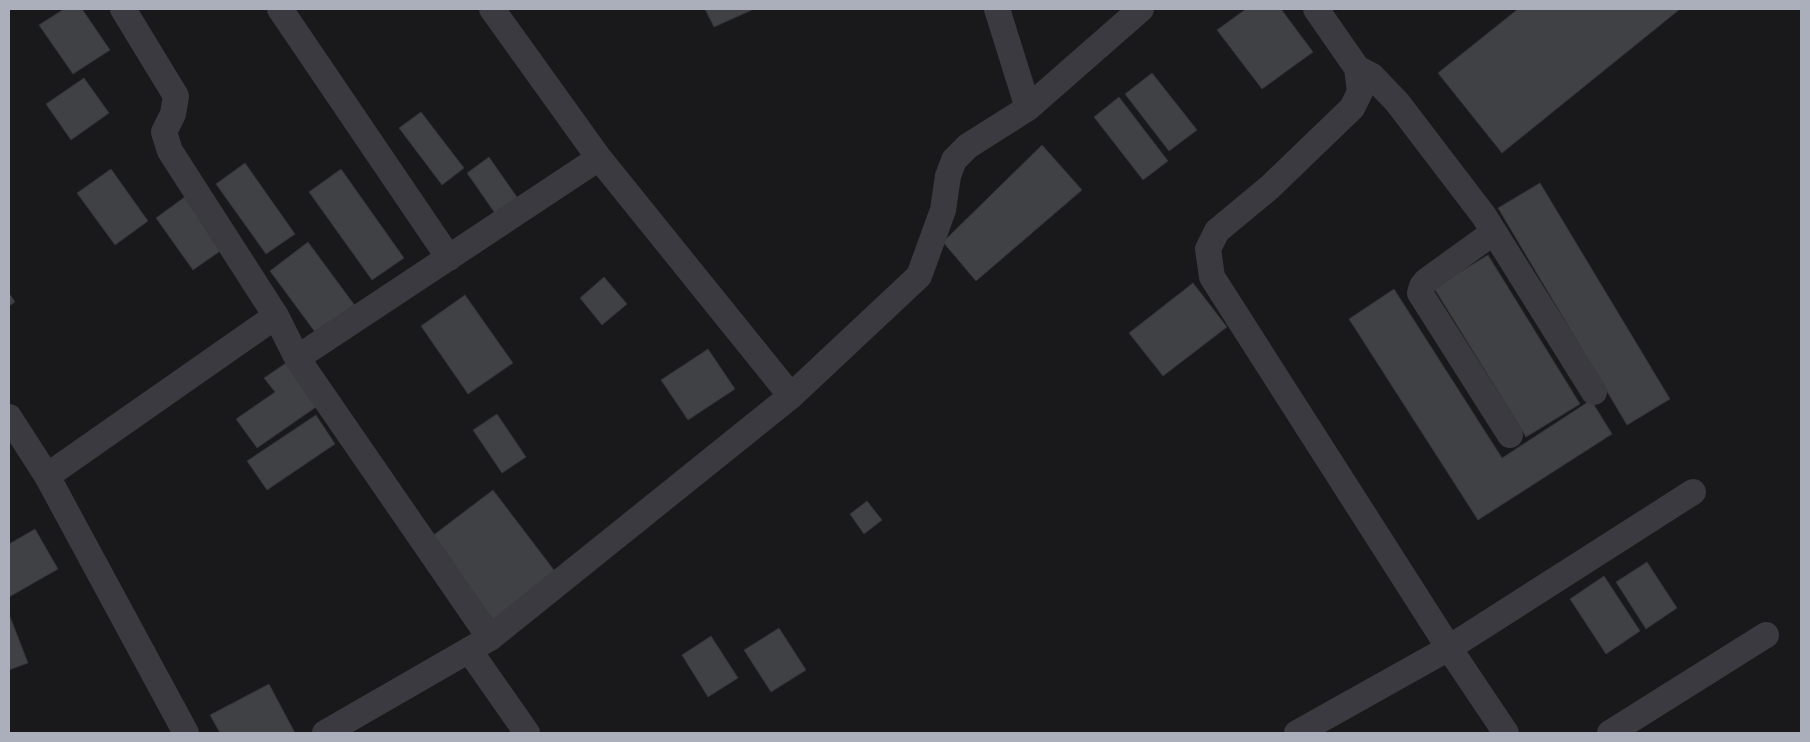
<svg xmlns="http://www.w3.org/2000/svg" width="1810" height="742" font-family="'DejaVu Sans',sans-serif">
	<style>
		.building { fill: #404145; stroke: #333337 }
		.lines { fill: none; stroke-linecap: round; stroke-linejoin: round }
		.minor { stroke: #3a3a40; stroke-width: 26 }
	</style>
	<rect width="100%" height="100%" fill="#19191b"/>
	<!-- building -->
	<path class="building" d="M 64,9 L 82,9 L 110,50 L 73,74 L 39,25 Z
		M 705,9 L 754,9 L 714,27 Z
		M 1246,9 L 1281,9 L 1313,52 L 1262,89 L 1217,30 Z
		M 1518,9 L 1680,9 L 1502,153 L 1438,73 Z
		M 1152,73 L 1197,130 L 1169,151 L 1125,94 Z
		M 84,78 L 109,113 L 71,140 L 46,104 Z
		M 1119,97 L 1168,161 L 1143,180 L 1094,117 Z
		M 421,112 L 464,168 L 442,185 L 399,128 Z
		M 1042,145 L 1082,190 L 976,281 L 943,242 Z
		M 489,157 L 519,200 L 497,216 L 467,173 Z
		M 245,163 L 295,234 L 266,254 L 216,184 Z
		M 111,169 L 148,221 L 115,245 L 77,193 Z
		M 341,169 L 404,258 L 372,280 L 309,192 Z
		M 1540,183 L 1670,399 L 1627,425 L 1498,208 Z
		M 189,194 L 226,247 L 193,270 L 156,218 Z
		M 308,242 L 356,307 L 318,336 L 270,271 Z
		M 1488,255 L 1580,404 L 1526,437 L 1434,288 Z
		M 604,277 L 627,304 L 602,325 L 580,298 Z
		M 1193,283 L 1227,327 L 1163,376 L 1129,333 Z
		M 1394,289 L 1502,458 L 1591,400 L 1612,434 L 1478,520 L 1349,319 Z
		M 9,293 L 15,302 L 9,306 Z
		M 465,295 L 513,363 L 468,394 L 421,326 Z
		M 708,349 L 735,389 L 688,420 L 661,380 Z
		M 286,363 L 316,407 L 257,448 L 236,419 L 275,392 L 264,378 Z
		M 497,414 L 526,457 L 502,473 L 473,430 Z
		M 316,415 L 335,444 L 267,490 L 247,461 Z
		M 493,490 L 557,574 L 494,621 L 431,537 Z
		M 867,501 L 882,520 L 864,534 L 850,514 Z
		M 35,529 L 58,569 L 9,597 L 9,544 Z
		M 1647,562 L 1677,608 L 1646,629 L 1616,582 Z
		M 1604,576 L 1640,631 L 1606,654 L 1570,599 Z
		M 9,614 L 28,663 L 9,670 Z
		M 779,628 L 806,670 L 771,692 L 744,650 Z
		M 711,636 L 738,678 L 708,697 L 682,655 Z
		M 269,684 L 295,733 L 220,733 L 210,715 Z"/>
	<g class="lines">
		<!-- minor -->
		<path class="minor" d="M 123,9 L 176,96 L 173,114 L 164,132 L 170,151 L 276,316 L 297,358 L 490,638
			M 280,9 L 449,258
			M 997,9 L 1028,108
			M 1316,9 L 1357,68 L 1360,92 L 1352,108 L 1270,187 L 1217,231 L 1208,249 L 1212,277 L 1449,648 L 1506,733
			M 1357,68 L 1372,76 L 1397,102 L 1484,216 L 1594,392
			M 1494,232 L 1426,281 L 1422,286 L 1420,293 L 1510,435
			M 297,358 L 599,158
			M 791,396 L 919,276 L 943,210 L 948,176 L 954,160 L 968,146 L 1028,108 L 1141,9
			M 9,417 L 47,476 L 186,733
			M 47,476 L 276,316
			M 469,650 L 527,733
			M 325,733 L 490,638 L 791,396 L 599,158 L 492,9
			M 1297,733 L 1449,648 L 1693,492
			M 1610,733 L 1766,635"/>
	</g>
	<!-- border -->
	<rect width="1810" height="742" fill="none" stroke="#abaebb" stroke-width="20"/>
</svg>
